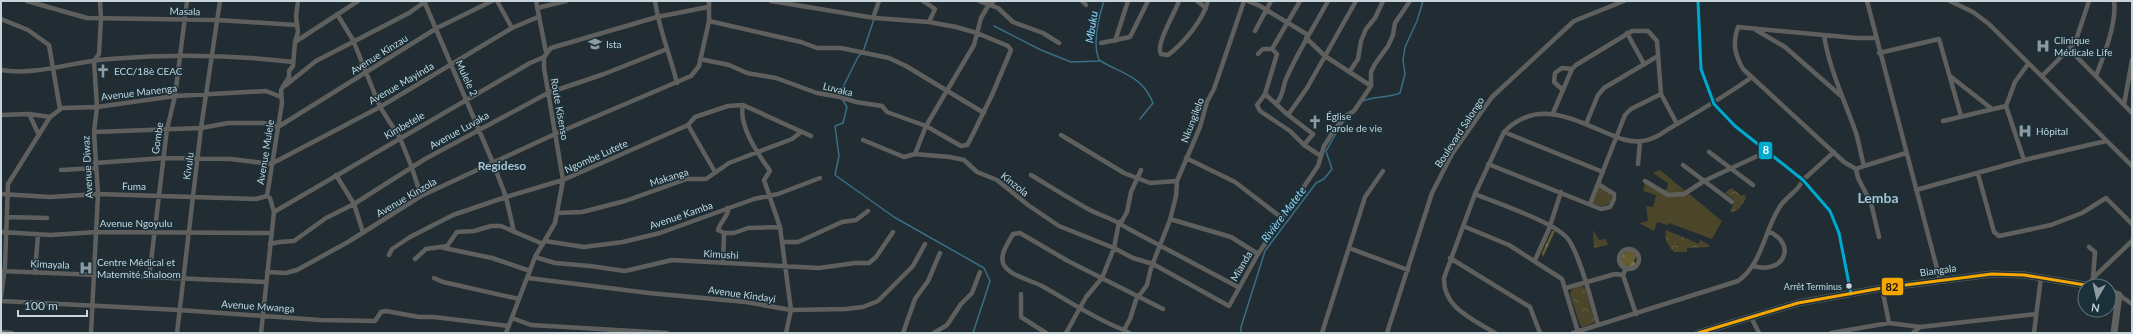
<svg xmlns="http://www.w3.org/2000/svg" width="2133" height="334" font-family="Lato,sans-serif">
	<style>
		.grass { fill: #4b462a }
		.forest { fill: url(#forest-firs) }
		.park { fill: url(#park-crowns) }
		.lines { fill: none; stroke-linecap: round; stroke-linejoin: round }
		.stream { stroke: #396e84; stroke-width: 1.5 }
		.street { stroke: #5f605e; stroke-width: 4.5 }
		.secondary { stroke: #606361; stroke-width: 7 }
		.bus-1-casing { stroke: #1a303a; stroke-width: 6 }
		.bus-2-casing { stroke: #1a303a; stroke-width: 6 }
		.bus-1 { stroke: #00a9ce; stroke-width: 3 }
		.bus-2 { stroke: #f7a600; stroke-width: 3 }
		.bus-dot { fill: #c7d4da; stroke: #1a303a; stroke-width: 1.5 }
		.labels { text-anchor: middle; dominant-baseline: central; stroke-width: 3; stroke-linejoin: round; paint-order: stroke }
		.bus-label { font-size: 9px; fill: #c7d4da; stroke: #1a303a; text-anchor: end }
		.street-label { font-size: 10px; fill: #c7d4da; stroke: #1a303a }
		.poi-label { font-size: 10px; fill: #c7d4da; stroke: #1a303a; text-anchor: start }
		.water-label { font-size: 11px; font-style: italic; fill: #92d6f5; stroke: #1a303a }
		.quarter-label { font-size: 12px; font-weight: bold; fill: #a9c2cf; stroke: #1a303a }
		.district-label { font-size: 14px; font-weight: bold; fill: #a9c2cf; stroke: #1a303a }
		.line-badge { stroke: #1a303a; stroke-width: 1.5 }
		.badge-label { font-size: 11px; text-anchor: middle; font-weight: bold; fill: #fff }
		.pale-badge-label { font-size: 11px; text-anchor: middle; font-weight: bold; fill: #111 }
	</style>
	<defs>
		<pattern id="forest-firs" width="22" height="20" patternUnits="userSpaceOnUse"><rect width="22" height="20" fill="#645b30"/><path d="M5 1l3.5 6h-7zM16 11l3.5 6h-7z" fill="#79724d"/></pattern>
		<pattern id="park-crowns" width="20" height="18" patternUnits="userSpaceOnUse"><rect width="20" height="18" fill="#4b462a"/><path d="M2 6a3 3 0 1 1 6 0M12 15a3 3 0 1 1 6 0" fill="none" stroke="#636048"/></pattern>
	</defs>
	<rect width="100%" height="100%" fill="#212d33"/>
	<!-- grass -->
	<path class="grass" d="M 1660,170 L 1722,221 L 1712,239 L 1669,223 L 1668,225 L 1657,222 L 1654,231 L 1639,223 L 1648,221 L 1646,206 L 1653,207 L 1656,195 L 1643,191 L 1645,183 L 1658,191 L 1667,189 L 1668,183 L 1653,173 Z
		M 1599,187 L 1608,190 L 1611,195 L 1611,201 C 1604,208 1600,206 1592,203 Z"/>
	<!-- forest -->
	<path class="forest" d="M 1552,231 L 1555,231 L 1543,257 L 1542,253 Z
		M 1629,250 L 1635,250 L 1638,253 L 1634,261 L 1637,265 L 1630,269 L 1622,266 L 1620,261 L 1623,254 Z"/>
	<!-- park -->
	<path class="park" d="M 1731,188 L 1742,196 L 1744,194 L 1746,198 L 1739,209 L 1733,212 L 1730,211 L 1735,201 L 1725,193 Z
		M 1593,230 L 1599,240 L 1606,239 L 1608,245 L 1594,248 Z
		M 1666,230 L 1699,244 L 1700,240 L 1708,244 L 1709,247 L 1687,248 L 1687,252 L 1674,252 C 1667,244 1664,240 1666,230 Z
		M 1581,286 L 1585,288 L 1594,320 L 1594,323 L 1582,327 L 1580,325 L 1570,294 L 1572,289 Z"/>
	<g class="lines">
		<!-- stream -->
		<path class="stream" d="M 1104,1 C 1098,19 1092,42 1099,60 C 1121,74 1142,75 1153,103 L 1140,119
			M 994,26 L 1041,50 L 1071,62 L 1100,61
			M 841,96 L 840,93 L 858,57 L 863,52 L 874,19
			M 842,99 L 847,107 L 843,123 L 835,126 L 839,156 L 835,175 L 894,217 L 984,268 L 990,281 L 973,333
			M 1363,101 C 1375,96 1388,98 1400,93 L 1405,74 L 1403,60 L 1405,47 L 1417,21 L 1423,1
			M 1341,125 L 1349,116
			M 1241,333 L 1241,327 L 1265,251 L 1316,183 L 1324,179 L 1332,169 L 1326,151 L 1339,128"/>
		<!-- street -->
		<path class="street" d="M 27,1 L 87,18 L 217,20 L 296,25
			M 424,1 L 493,163 L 506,197 L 514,232
			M 497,1 L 512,28
			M 536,1 L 546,52
			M 655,1 C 659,29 670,55 677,83
			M 923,1 L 935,9 L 929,22
			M 979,1 L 998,8 L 1013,22 L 1043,33 L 1059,43
			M 1082,1 L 1086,5
			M 1179,1 C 1175,13 1155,45 1161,54 L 1168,55 C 1184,43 1203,20 1208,1
			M 1197,1 L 1206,8
			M 1248,1 L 1260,6 L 1308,35
			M 1300,1 L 1272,49 L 1277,54 L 1265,94 L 1288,115 L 1313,134 L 1304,145
			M 1698,1 L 1701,69 L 1714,104 L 1735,126 L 1803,180 L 1830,211 L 1839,233 L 1851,294
			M 1867,1 L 1940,280
			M 1950,1 L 1973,12 L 1989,24 L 2132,166
			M 537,8 L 566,1
			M 337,14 L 353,40 L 380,107 L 400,138 L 412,168 L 421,196
			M 873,18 L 879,1
			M 1,19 L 28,30 L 49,45 L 60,109
			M 709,21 L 801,42 L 817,48 L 841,48 L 889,58 L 906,66 L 984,113
			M 1756,30 L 1785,47 L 1840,95
			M 1255,31 L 1271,1
			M 1627,33 L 1644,64
			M 1824,35 C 1829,69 1845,101 1856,133 C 1859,143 1861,155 1864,166 L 1856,169 L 1858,178 L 1871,203 L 1879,237
			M 1306,38 L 1325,56 L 1371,86
			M 1115,41 L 1128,1
			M 295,42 L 358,1
			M 1101,43 L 1130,37 L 1148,1
			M 2069,49 L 2076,40 L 2089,1
			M 1879,53 L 1939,39 L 1961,116
			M 1258,54 L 1263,49 L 1272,49
			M 700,59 L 729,65 L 747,73 L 776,78 L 817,93 L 840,97 L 856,102 L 882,106 L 887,112 L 926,126 L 961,146 L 967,145 L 970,140 L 992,95 L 1011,50 L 1008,46 L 977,33 L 956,27 L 929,22 L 875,18 L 771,1
			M 1,70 C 38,76 73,61 110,59 C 168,54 235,55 293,62
			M 1350,71 L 1358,59 L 1361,41 L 1366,29 L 1375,18 L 1383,1
			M 1950,76 L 1992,109
			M 2042,76 L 2069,49 L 2132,113
			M 2096,76 C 2104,55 2117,23 2114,1
			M 286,85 L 316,61 L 409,13 L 426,1
			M 1371,86 L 1371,72 L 1375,64 L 1388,46 L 1393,35 L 1395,23 L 1410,1
			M 1563,90 L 1554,82 L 1555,73 L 1562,68 L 1572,69
			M 1265,94 L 1257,105 L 1260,111 L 1290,131 L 1304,145 L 1321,156
			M 1276,104 C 1284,94 1282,89 1286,79 C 1298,51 1314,27 1328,1
			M 743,105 C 738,126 759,155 770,171 L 764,180 L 780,227 L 782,242 L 791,310 L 786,333
			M 2124,105 L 2132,60
			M 2006,106 L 2015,82 L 2028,64
			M 1553,113 L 1572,69 L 1576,65 L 1632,31 L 1648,31 L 1657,41 L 1661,94 L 1677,124
			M 29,114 L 39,135
			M 1,115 L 29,114 L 50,117 L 62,108 L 97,107 L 175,96 L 266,91 L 281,97
			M 1288,115 L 1307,88 L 1356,1
			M 1943,121 L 2006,106 L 2024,160
			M 1586,124 L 1598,95 L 1604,88 L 1658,56
			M 688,125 L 715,172
			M 94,132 L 201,128 L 228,123 L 263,123 L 278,127 L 437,28 L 492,1
			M 1504,132 L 1603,172
			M 1061,135 L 1124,173 L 1150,183 L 1177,181
			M 863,140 L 904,157 L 915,154 L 950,157 L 964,160 L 977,172 L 997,180 L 1028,205 L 1059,226 L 1114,248 L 1133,258 L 1153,264 L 1229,306 L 1258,254 L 1318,166 L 1324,146 L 1333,132 L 1344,117 L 1354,111 L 1371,86
			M 1709,152 L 1753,185
			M 915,154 L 926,126 L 974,45 L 981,18 L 988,6 L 994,1
			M 1186,158 L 1235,182 L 1282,218
			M 95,163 L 164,158 L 231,159 L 271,164 L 380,107 L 512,28 L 538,17
			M 1488,164 L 1601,209 L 1610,207 L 1614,199 L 1614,194 L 1598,184
			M 1638,164 L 1640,142
			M 1683,165 L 1732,202
			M 1864,166 L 1906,153
			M 1856,169 L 1844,162 L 1743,69 C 1735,55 1732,43 1738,27 L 1856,38 L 1876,38
			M 61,170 L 95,168
			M 1978,174 L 1994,232 L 1999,236 L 2051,225 L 2082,213 L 2106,198 L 2132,224
			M 336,175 L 354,204 L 363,232
			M 1031,175 C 1051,187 1070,199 1090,210 C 1104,217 1114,219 1127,228 L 1238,287
			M 1645,181 L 1668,195 L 1684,194 L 1704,181 L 1768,151
			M 1916,190 L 2024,160 L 2106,141
			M 1,194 L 50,197 L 98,194 L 256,199 L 267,196
			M 1475,194 C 1496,203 1555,222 1568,239 C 1580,255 1592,303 1598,325
			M 1590,204 L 1625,115 L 1631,109 L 1661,94
			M 274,212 L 530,63 L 544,57
			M 557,213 L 582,212 L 625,201 L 687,179 L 706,179 L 729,163 L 792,139 L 801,132
			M 7,217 L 47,218
			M 1170,219 L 1231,237 L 1258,254
			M 1463,226 L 1509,245 L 1562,279 L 1578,332
			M 1,232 L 51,235 L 97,232 L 271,233
			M 724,233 L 734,233 L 748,228 L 780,227
			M 545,241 L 584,247 L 623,242 L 660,233 L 754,199 L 778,194 L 820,178
			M 782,242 L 798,242 L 842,222 L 856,220 L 868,211
			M 270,244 L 279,242 L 294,241 L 326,218 L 354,204 L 425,159 L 548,93 L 604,74 L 667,49
			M 2089,247 L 2095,252 L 2093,278
			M 444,248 L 492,258 L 530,271
			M 1349,248 L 1408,270
			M1619 259a10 10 0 1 1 20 0a10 10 0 1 1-20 0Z
			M 389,255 L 392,249 L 410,237 L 453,215 L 506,197 L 563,180 L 688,125 L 695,117 L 728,106 L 743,105 L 811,136
			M 535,257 L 555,263 L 590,266 L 625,271 L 672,260 L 819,268 L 855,263 L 869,263 L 876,257 L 893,232
			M 1450,258 L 1530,307 L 1540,333
			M 415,259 L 426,249 L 447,246 L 457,232 L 474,231 L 491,226 L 501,226 L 543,244
			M 1535,260 L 1549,229 L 1561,192
			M 723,263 L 724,233 L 718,230 C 720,222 726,219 728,211 L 727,208
			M 1753,266 C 1784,275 1798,244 1768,231
			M 1626,268 L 1623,275 L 1636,314
			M 1,271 L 266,282
			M 267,272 L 286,273 L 297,270 L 348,242 L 421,196 L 555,134 L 691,76 L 699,66 L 709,21 L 709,1
			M 35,273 L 38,234
			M 149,278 L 167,129 L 175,96 L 187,1
			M 434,278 L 443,282 L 519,299
			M 528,278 L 649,293 L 746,302 L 791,310 L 846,309 L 863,307 L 878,301 L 913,266 L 925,244
			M 2089,286 L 2093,278 L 2132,241
			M 1566,288 L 1615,274 L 1623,275
			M 1882,288 L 1889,323
			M 1021,294 L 1021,317 L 1046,333
			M 2119,295 L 2132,304
			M 1,297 L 5,266 L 8,184 L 50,117
			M 1,301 L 179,310 L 320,320 L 375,321 L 381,312 L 386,311 L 419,317 L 434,317 L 509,326
			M 1751,317 L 1759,333
			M 512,318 L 531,325 L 667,333
			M 1124,330 C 1095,319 1069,301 1042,286 C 1031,280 1008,276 1003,263 C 1000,253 1009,242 1013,234 L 1020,233 L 1068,261 L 1163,309
			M 1,332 L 12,333
			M 91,333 L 98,194 L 94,132 L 97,107 L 94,61 L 99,54 L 101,18 L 100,1
			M 177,333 L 201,128 L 220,1
			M 261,333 L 274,212 L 270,198 L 267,196 L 282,103 L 281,90 L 289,77 L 289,71 L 293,66 L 295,42 L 298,32 L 296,16 L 298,1
			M 506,333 L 535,257 L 555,223 L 563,180 L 544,68 L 544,57 L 551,48 L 657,17 L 708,7
			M 903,333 L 915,299 L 928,281 L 940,253
			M 934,333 L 947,325 L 961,304 L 972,293 L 980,272
			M 1066,333 L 1086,297 L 1102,278 L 1114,248 L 1119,222 L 1122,221 L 1127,212 L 1131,192 L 1141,170
			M 1129,333 L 1124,330 L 1130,319 L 1136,300 L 1147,285 L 1151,268 L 1170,220 L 1176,196 L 1177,181 L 1200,127 L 1207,102 L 1214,89 L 1244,1
			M 1322,333 L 1365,197 L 1383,171
			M 1387,333 L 1432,193 L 1452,154 L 1480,114 L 1492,97 L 1574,21 L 1624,1
			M 1495,333 C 1473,319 1443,308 1444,278 L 1475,194 L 1504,132 C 1535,100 1570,117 1604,132 C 1616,137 1629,143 1642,141 C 1655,140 1666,130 1677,124 C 1703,109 1728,94 1752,77
			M 1573,333 L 1738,281 C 1762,264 1764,232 1779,208 C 1785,197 1798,192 1803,180 L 1834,152
			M 1831,333 L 1889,323 L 1920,327 L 2036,314
			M 1913,333 L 1920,327
			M 2034,333 L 2041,277"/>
		<!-- secondary -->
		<path class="secondary" d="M 2109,291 L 2119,295 L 2114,333
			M 1698,333 L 1798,303 L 1882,288 L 1992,274 L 2024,275 L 2091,286"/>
		<!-- bus-1 casing -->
		<g class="bus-1-casing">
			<path id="bus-1" d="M 1698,1 L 1701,69 L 1714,104 L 1735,126 L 1803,180 L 1830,211 L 1839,233 L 1851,294"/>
		</g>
		<!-- bus-2 casing -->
		<g class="bus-2-casing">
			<path id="bus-2" d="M 1698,333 L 1798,303 L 1882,288 L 1992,274 L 2024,275 L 2091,286"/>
		</g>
		<!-- bus-1 -->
		<use href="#bus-1" class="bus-1"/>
		<!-- bus-2 -->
		<use href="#bus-2" class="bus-2"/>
	</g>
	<!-- icons -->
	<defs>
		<g id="university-bare" transform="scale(1.08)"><path d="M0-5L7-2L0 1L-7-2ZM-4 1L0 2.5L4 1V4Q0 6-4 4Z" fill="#8d9aa0" stroke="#1a303a" stroke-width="2.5" paint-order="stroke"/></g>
		<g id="hospital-bare" transform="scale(1.08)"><path d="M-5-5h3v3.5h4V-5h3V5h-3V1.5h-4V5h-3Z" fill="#8d9aa0" stroke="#1a303a" stroke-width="2.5" paint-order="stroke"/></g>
		<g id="church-bare" transform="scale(1.08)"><path d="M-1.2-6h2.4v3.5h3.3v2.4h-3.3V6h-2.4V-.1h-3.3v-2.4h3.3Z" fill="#8d9aa0" stroke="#1a303a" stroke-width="2.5" paint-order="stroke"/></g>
	</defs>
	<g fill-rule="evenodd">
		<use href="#university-bare" x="595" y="44"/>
		<use href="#hospital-bare" x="2043" y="46"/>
		<use href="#church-bare" x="103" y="71"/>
		<use href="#church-bare" x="1315" y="122"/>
		<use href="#hospital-bare" x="2025" y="131"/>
		<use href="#hospital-bare" x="86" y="268"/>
	</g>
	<!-- markers -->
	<circle class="bus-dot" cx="1849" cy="286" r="3.5"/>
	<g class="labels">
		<!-- bus labels -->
		<g class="bus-label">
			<text x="1842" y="286">Arrêt Terminus</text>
		</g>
		<!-- street labels -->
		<g class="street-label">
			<text transform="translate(185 11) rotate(1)">Masala</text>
			<text transform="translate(379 54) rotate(-32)">Avenue Kinzau</text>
			<text transform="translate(467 78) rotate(65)">Mulele 2</text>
			<text transform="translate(401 83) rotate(-30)">Avenue Mayinda</text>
			<text transform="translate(838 89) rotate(14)">Luvaka</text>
			<text transform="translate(139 92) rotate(-7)">Avenue Manenga</text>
			<text transform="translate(560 109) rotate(80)">Route Kisenso</text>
			<text transform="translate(1192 120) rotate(-69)">Nkungilelo</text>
			<text transform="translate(404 125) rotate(-30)">Kimbetele</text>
			<text transform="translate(459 130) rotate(-29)">Avenue Luvaka</text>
			<text transform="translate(1459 132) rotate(-57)">Boulevard Salongo</text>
			<text transform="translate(157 138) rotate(-82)">Gombe</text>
			<text transform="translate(265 152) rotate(-81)">Avenue Mulele</text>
			<text transform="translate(596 156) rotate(-24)">Ngombe Lutete</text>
			<text transform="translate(188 166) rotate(-82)">Kivulu</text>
			<text transform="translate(87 167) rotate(-93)">Avenue Diwaz</text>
			<text transform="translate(669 177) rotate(-17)">Makanga</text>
			<text transform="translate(1015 184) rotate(38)">Kinzola</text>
			<text transform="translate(134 186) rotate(1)">Fuma</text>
			<text transform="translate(406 197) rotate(-30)">Avenue Kinzola</text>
			<text transform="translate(681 215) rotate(-19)">Avenue Kamba</text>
			<text x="136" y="223">Avenue Ngoyulu</text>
			<text transform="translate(721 254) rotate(3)">Kimushi</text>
			<text transform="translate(50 264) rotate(2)">Kimayala</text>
			<text transform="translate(1241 266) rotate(-60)">Mianda</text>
			<text transform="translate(1938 270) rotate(-8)">Biangala</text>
			<text transform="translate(742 294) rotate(8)">Avenue Kindayi</text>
			<text transform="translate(258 306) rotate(4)">Avenue Mwanga</text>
		</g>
		<!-- poi labels -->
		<g class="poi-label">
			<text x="2054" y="40">Clinique<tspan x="2054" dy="12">Médicale Life</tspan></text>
			<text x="606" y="44">Ista</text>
			<text x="114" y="71">ECC/18è CEAC</text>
			<text x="1326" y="116">Église<tspan x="1326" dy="12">Parole de vie</tspan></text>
			<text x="2036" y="131">Hôpital</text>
			<text x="97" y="262">Centre Médical et<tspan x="97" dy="12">Maternité Shaloom</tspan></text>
		</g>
		<!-- water labels -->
		<g class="water-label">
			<text transform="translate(1091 27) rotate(-81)">Mbuku</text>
			<text transform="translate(1283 214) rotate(-53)">Rivière Matete</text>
		</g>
		<!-- quarter labels -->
		<g class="quarter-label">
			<text x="502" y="165">Regideso</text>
		</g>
		<!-- district labels -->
		<g class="district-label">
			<text x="1878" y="197">Lemba</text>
		</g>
	</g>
	<g class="line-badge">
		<rect x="1758" y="141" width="15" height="19" rx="4" fill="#00a9ce"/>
		<rect x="1881" y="277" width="23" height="19" rx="4" fill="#f7a600"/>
	</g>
	<g class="badge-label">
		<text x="1766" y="154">8</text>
	</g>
	<g class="pale-badge-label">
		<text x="1892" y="291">82</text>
	</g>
	<!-- border -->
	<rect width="2133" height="334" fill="none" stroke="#c7d4da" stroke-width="4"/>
	<!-- north arrow -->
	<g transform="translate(2097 298) rotate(189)"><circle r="19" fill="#1a303a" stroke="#5f727a"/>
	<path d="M0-3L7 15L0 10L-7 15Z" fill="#8d9aa0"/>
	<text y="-6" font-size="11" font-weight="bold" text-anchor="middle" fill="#c7d4da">N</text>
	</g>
	<!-- scale -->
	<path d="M18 310v6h69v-6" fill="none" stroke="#c7d4da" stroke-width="2"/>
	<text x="24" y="310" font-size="12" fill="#c7d4da" stroke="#1a303a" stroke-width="3" paint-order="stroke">100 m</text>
</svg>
